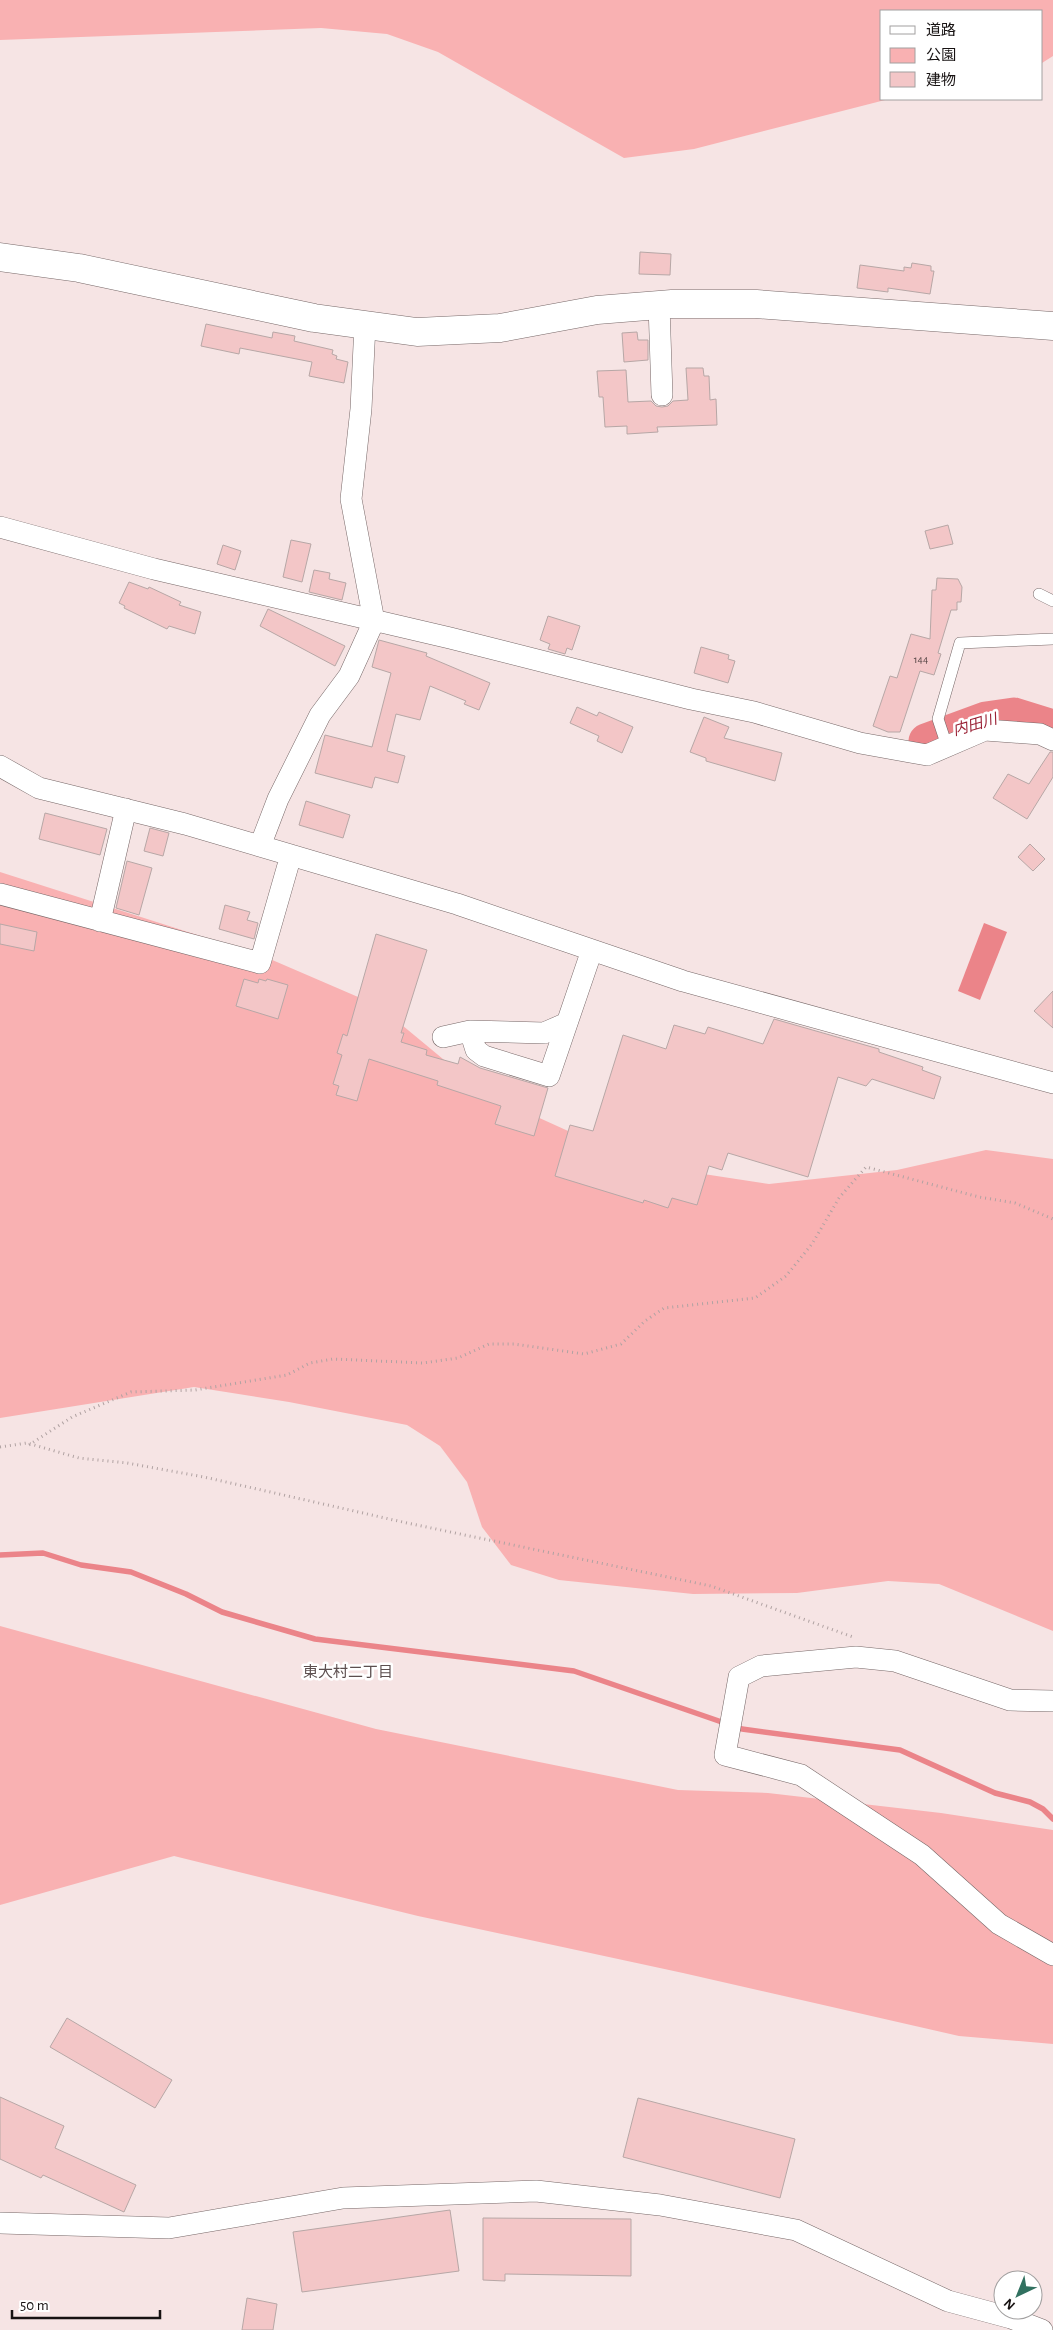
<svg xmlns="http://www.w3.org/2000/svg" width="1053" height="2330" font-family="'Alegreya Sans','Noto Sans JP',sans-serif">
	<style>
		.green { fill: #f9b1b2 }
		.water { fill: #eb8489 }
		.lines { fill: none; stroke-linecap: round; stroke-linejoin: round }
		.stream { stroke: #eb8489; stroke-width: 5.5 }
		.river { stroke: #eb8489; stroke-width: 35 }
		.building { fill: #f3c6c7; stroke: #b7a7a6 }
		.service-casing { stroke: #776868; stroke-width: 12 }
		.minor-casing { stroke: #776868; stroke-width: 22 }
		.tertiary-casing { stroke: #776868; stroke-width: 29 }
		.path { stroke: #b0a2a2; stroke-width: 3; stroke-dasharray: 1 4; stroke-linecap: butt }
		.service { stroke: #fff; stroke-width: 11 }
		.minor { stroke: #fff; stroke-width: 21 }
		.tertiary { stroke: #fff; stroke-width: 28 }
		.labels { text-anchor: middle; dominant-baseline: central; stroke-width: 5; stroke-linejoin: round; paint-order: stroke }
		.number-label { font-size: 11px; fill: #4e3f3f }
		.water-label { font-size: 15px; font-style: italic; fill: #991f33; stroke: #fff }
		.neighbourhood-label { font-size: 15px; fill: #5c4e4e; stroke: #fff }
	</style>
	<rect width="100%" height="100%" fill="#f6e4e4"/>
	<!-- green -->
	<path class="green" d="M 0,0 L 1053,0 L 1053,56 L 1042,63 L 1042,11 L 882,11 L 882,99 L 889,99 L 694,149 L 624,158 L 438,52 L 387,34 L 321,28 L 0,40 Z
		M 0,872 L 263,956 L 379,1006 L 484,1093 L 588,1140 L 697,1173 L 769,1184 L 897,1170 L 986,1150 L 1053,1159 L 1053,1631 L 939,1584 L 888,1581 L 797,1593 L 693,1594 L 559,1580 L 511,1565 L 482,1527 L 467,1482 L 440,1446 L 407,1425 L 289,1402 L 194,1387 L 0,1418 Z
		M 0,1626 L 376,1729 L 678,1790 L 768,1793 L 941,1813 L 1053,1830 L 1053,2044 L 959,2036 L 683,1973 L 418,1916 L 174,1856 L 0,1905 Z"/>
	<!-- water -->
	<path class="water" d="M 984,923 L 1007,932 L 980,1000 L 958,991 Z"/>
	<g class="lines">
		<!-- stream -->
		<path class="stream" d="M 0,1555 L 43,1553 L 81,1565 L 131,1572 L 186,1594 L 222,1612 L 315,1639 L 574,1671 L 742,1729 L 900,1750 L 995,1793 L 1030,1802 L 1043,1809 L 1053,1819"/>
		<!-- river -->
		<path class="river" d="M 926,741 L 986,719 L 1014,715 L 1053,727"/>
	</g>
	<!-- building -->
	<path class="building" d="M 640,252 L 671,254 L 670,275 L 639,274 Z
		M 912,263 L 931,266 L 931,271 L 934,271 L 930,294 L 888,288 L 888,292 L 857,288 L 860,265 L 904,271 L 904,267 L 911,268 Z
		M 206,324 L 272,338 L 273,332 L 295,336 L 294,341 L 333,350 L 332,354 L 337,356 L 336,359 L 348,362 L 344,383 L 309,376 L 312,362 L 240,348 L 239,354 L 201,346 Z
		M 637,332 L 638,340 L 648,340 L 648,360 L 624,362 L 622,333 Z
		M 686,368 L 703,368 L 704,376 L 709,376 L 710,400 L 716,399 L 717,425 L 657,427 L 658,432 L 627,434 L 627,426 L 605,427 L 603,397 L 599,397 L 597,371 L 626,370 L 628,402 L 651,401 L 656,406 L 662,407 L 668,406 L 673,401 L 688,400 Z
		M 948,525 L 953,544 L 930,549 L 925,531 Z
		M 291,540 L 311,544 L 302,582 L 283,577 Z
		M 223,545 L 241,551 L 235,570 L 217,564 Z
		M 314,570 L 330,573 L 329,579 L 346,583 L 342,600 L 309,592 Z
		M 937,578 L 958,579 L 962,587 L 961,602 L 957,602 L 957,610 L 951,610 L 938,653 L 941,654 L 934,675 L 920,671 L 900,732 L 888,732 L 873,726 L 890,676 L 897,678 L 911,634 L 930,639 L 932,590 L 936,590 Z
		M 129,582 L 148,589 L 149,587 L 181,602 L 179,605 L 201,612 L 195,634 L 169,626 L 167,629 L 124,608 L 125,606 L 119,603 Z
		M 268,609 L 345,646 L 335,666 L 260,626 Z
		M 548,616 L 580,626 L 572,650 L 567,648 L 565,654 L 548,649 L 550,644 L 540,640 Z
		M 379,640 L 427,653 L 426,656 L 490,683 L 479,710 L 464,704 L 466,701 L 430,686 L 420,720 L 396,714 L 387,751 L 405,756 L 398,783 L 375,777 L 372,788 L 315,773 L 325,735 L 372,747 L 391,673 L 372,667 Z
		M 701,647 L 729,655 L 728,659 L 735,661 L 728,683 L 694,673 Z
		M 577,707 L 597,716 L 599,712 L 633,727 L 622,753 L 597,741 L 599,736 L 570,723 Z
		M 704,717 L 729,727 L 724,738 L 782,753 L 775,781 L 706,761 L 706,758 L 690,752 Z
		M 1050,752 L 1053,752 L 1053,777 L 1027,819 L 993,798 L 1008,774 L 1029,784 Z
		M 306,801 L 350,815 L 343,838 L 299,825 Z
		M 45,813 L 107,829 L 100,855 L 39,839 Z
		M 150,828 L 169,833 L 163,856 L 144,851 Z
		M 1030,844 L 1045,859 L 1033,871 L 1018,857 Z
		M 127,861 L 152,868 L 139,915 L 116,908 Z
		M 225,905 L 250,912 L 247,920 L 258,923 L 254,939 L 219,929 Z
		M 0,924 L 37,932 L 34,951 L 0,944 Z
		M 376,934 L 427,950 L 401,1033 L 404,1033 L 401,1042 L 427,1050 L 426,1055 L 458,1064 L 460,1057 L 480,1068 L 548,1088 L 534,1136 L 495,1124 L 501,1106 L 437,1085 L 438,1081 L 369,1059 L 357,1101 L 336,1095 L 339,1086 L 333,1084 L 342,1055 L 337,1053 L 343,1034 L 347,1036 Z
		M 244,979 L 258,983 L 259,979 L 266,981 L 267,979 L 288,985 L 278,1019 L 236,1006 Z
		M 1053,991 L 1053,1028 L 1034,1011 Z
		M 774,1019 L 879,1049 L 879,1052 L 923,1067 L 922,1070 L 941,1077 L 934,1099 L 872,1079 L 866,1086 L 838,1077 L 808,1177 L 728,1153 L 722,1170 L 709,1166 L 697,1205 L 672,1198 L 668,1208 L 644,1200 L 643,1203 L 555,1176 L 570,1125 L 593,1131 L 623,1035 L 666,1049 L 674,1025 L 705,1034 L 708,1027 L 763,1044 Z
		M 67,2018 L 172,2080 L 155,2108 L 50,2047 Z
		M 0,2097 L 64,2126 L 55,2148 L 136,2185 L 124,2212 L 43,2175 L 41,2178 L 0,2159 Z
		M 638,2098 L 795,2139 L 780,2198 L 623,2157 Z
		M 450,2210 L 459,2271 L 302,2292 L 293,2232 Z
		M 483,2218 L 631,2219 L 631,2276 L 505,2274 L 505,2281 L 483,2280 Z
		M 247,2298 L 277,2304 L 273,2330 L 242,2330 Z"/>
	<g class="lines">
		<!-- service casing -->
		<g class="service-casing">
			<path id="service" d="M 1039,594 L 1053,601
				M 947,746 L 938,719 L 960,643 L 1053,639"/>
		</g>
		<!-- minor casing -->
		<g class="minor-casing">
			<path id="minor" d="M 659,305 L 662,395
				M 0,527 L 154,569 L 450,638 L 691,699 L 754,712 L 860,743 L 927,755 L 985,730 L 1040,734 L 1053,740
				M 0,766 L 39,788 L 185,824 L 457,904 L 683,981 L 1053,1083
				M 260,846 L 278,799 L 320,715 L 349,676 L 374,621 L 351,499 L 361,409 L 365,324
				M 0,894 L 260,963 L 291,855
				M 100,921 L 126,809
				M 567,1023 L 544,1033 L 470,1031 L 476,1050 L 484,1056 L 549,1076 L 592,950
				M 443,1037 L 470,1031
				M 1053,1701 L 1010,1700 L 895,1661 L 856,1657 L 761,1666 L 739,1677 L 725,1755 L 801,1775 L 922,1855 L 999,1924 L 1053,1955
				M 0,2223 L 169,2228 L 343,2198 L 536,2191 L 660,2205 L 796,2230 L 948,2301 L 1011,2318 L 1042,2330"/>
		</g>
		<!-- tertiary casing -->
		<g class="tertiary-casing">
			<path id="tertiary" d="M 0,257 L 79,268 L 314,318 L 417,332 L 500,328 L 597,310 L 672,304 L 756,304 L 1053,326"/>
		</g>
		<!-- path -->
		<path class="path" d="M 29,1445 L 72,1417 L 131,1392 L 195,1390 L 287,1375 L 310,1363 L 333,1359 L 423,1363 L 458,1358 L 489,1344 L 514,1344 L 584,1354 L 621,1344 L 645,1321 L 664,1308 L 755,1298 L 786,1276 L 812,1244 L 839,1198 L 866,1167 L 979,1197 L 1015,1203 L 1053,1219
			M 0,1447 L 27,1443 L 79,1458 L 127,1463 L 204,1477 L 407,1523 L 711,1586 L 853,1637"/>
		<!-- service -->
		<use href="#service" class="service"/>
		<!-- minor -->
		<use href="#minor" class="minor"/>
		<!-- tertiary -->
		<use href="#tertiary" class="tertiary"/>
	</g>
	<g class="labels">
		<!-- number labels -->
		<g class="number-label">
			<text x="921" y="659">144</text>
		</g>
		<!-- water labels -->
		<g class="water-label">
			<text transform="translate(975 725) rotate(-16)">内田川</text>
		</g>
		<!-- neighbourhood labels -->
		<g class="neighbourhood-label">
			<text x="348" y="1672">東大村二丁目</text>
		</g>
	</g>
	<!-- legend -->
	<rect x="880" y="10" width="162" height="90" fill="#ffffff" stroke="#a2a0a0"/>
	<rect x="890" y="26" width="25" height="8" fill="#ffffff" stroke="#a2a0a0"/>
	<text x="926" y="35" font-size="15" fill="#171212">道路</text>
	<rect x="890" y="48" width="25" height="15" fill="#f9b1b2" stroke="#a2a0a0"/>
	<text x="926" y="60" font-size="15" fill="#171212">公園</text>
	<rect x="890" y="72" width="25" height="15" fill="#f3c6c7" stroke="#a2a0a0"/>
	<text x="926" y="85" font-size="15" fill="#171212">建物</text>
	<!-- north arrow -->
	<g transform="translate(1018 2295) rotate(223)"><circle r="24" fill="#ffffff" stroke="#a2a0a0"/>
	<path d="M0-4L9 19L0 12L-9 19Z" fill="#317160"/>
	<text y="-8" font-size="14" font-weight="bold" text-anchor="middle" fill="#171212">N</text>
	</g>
	<!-- scale -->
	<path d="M12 2310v8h148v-8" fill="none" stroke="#171212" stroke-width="2.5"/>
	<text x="20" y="2310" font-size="15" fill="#171212" stroke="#ffffff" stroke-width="4" paint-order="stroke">50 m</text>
</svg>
